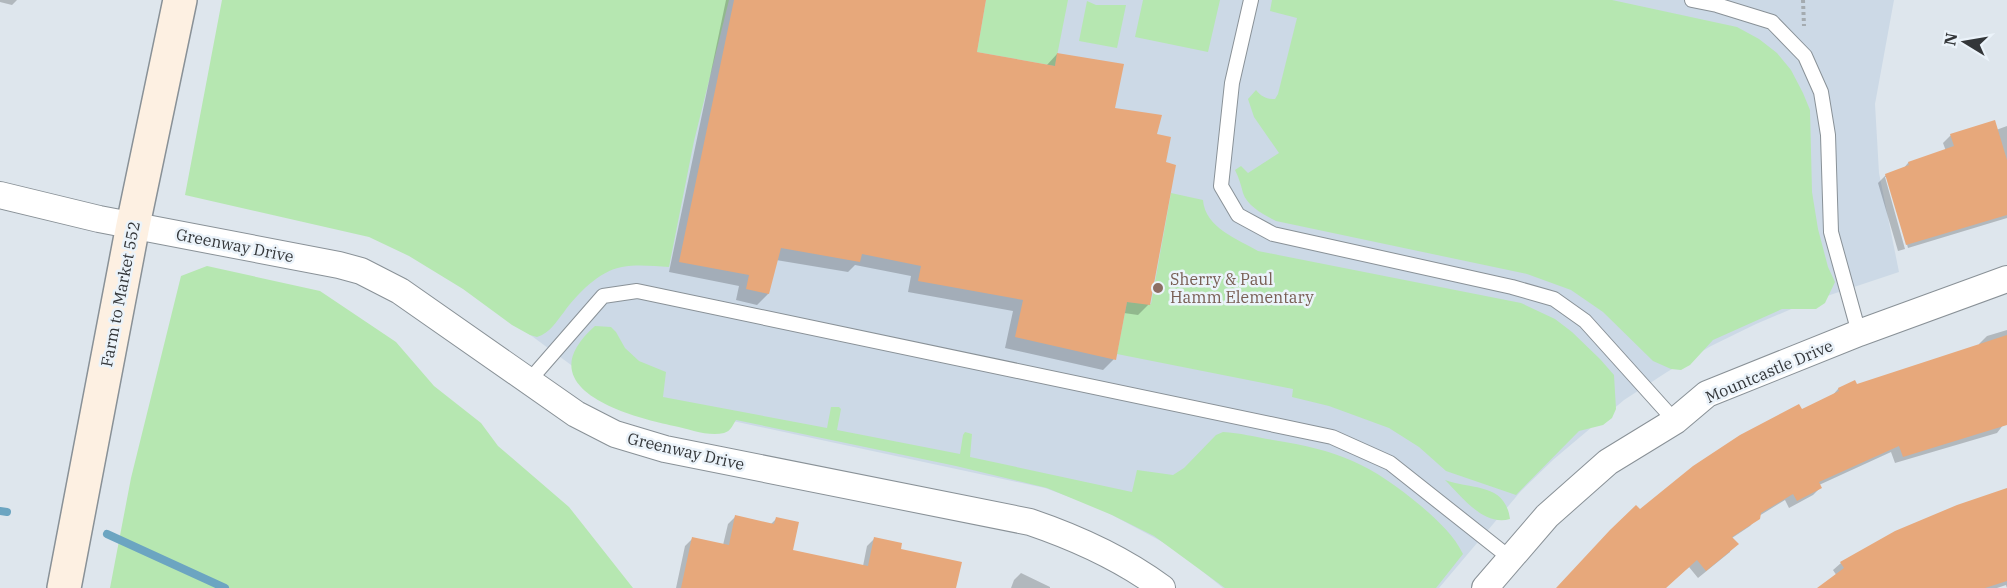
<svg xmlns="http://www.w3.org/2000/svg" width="2007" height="588" font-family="'IBM Plex Serif',serif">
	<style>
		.built { fill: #ccd9e6 }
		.green { fill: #b6e7b1 }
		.shadow { fill: #0003 }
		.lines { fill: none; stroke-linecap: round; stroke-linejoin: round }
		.stream { stroke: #6ca5c1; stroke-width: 8 }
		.building { fill: #e7a87b }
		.lane-casing { stroke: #899197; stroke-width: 16 }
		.street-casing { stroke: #899197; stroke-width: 28 }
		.secondary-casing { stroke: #899197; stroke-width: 36 }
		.path { stroke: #a4abb0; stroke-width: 4; stroke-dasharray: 3 3; stroke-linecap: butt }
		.lane { stroke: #fff; stroke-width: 14 }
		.street { stroke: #fff; stroke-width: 26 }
		.secondary { stroke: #fdf0e2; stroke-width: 33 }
		.education-dot { fill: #8d6e63; stroke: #ebf3fa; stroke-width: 2 }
		.labels { text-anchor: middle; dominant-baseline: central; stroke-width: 5; stroke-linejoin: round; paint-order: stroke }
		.street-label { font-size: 16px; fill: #333639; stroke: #ebf3fa }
		.education-label { font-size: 16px; fill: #785e54; stroke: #ebf3fa; text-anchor: start }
	</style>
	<rect width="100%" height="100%" fill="#dee6ed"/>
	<!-- built -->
	<path class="built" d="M 242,0 L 1894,0 L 1875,104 L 1879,173 L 1899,272 L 1803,304 L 1756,324 L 1711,346 L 1667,372 L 1624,400 L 1554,459 L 1521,491 L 1439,588 L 1223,588 L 1174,548 L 1097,507 L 1045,488 L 668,407 L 586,376 L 499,312 Z"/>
	<!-- green -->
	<path class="green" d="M 222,0 L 729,0 L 694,141 L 669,267 C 654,266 637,264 622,267 C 599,271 577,294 564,312 C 556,322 550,333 537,337 L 530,335 L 512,325 L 463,289 L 409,256 L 369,237 L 185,195 Z
		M 986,0 L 1068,0 L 1055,66 L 977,52 Z
		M 1143,0 L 1220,0 L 1208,52 L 1135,37 Z
		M 1272,0 L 1612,0 L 1737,27 L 1759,39 L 1777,53 L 1791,70 L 1803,93 L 1810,110 L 1812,192 L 1818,229 L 1828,267 L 1835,282 L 1825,303 L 1816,309 L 1782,309 L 1713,340 L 1690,365 L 1681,370 L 1671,369 L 1653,361 L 1603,312 L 1571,290 L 1527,274 L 1276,221 C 1264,215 1247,206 1243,193 C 1241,185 1239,178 1235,170 L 1241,166 L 1248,173 L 1279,153 L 1254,117 L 1248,99 L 1256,90 C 1262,97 1266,99 1275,99 L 1278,94 L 1297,18 L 1270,11 Z
		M 1087,1 L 1096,5 L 1126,5 L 1117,48 L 1079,41 Z
		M 1171,193 L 1203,200 C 1205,228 1238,239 1258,251 L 1521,303 L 1555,319 L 1572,332 L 1600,359 L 1614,375 L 1616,409 L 1612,418 L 1603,425 L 1579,431 L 1516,495 L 1446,471 L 1419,447 L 1389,428 L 1329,406 L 1292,397 L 1293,389 L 1117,354 L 1127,302 L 1151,304 Z
		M 207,266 L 320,291 L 396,342 L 434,386 L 481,423 L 498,446 L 569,507 L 633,588 L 110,588 L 131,478 L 181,276 Z
		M 595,326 L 611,327 L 616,332 L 625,348 L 639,361 L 666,372 L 663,397 L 827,428 L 831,407 L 839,407 L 841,409 L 837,430 L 960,454 L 963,435 L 965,432 L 972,434 L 970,457 L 1132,492 L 1137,470 L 1173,475 L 1184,468 L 1216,435 L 1223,432 C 1240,433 1256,437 1273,440 C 1338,450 1371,464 1421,506 C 1437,520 1454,535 1463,554 L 1436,588 L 1225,588 L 1154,536 L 1112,515 L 1047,488 L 956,466 L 736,420 C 732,426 731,431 724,433 C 709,437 689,429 674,426 C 625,416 526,387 595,326 Z
		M 1445,480 C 1471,490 1505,482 1510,519 C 1484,527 1461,496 1445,480 Z"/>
	<!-- shadow -->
	<path class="shadow" d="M 0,0 L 17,0 L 12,5 L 0,2 Z
		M 726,0 L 985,0 L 975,53 L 1046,66 L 1057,54 L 1113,110 L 1156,136 L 1149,304 L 1138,315 L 1124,313 L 1114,359 L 1103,370 L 1005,348 L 1013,311 L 908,292 L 911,276 L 855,265 L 848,272 L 776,260 L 768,294 L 757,305 L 736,300 L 739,286 L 669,272 Z
		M 2007,126 L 2007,218 L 1908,248 L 1888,177 L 1885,177 L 1905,249 L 1898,251 L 1878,183 L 1886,175 L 1903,169 L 1908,163 L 1946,151 L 1943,143 L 1951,135 L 1996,130 Z
		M 2007,330 L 2007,420 L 1997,433 L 1895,463 L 1891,452 L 1819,485 L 1820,488 L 1813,495 L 1789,508 L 1785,500 L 1759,516 L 1750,526 L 1732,538 L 1730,552 L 1698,578 L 1689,567 L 1664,588 L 1557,588 L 1639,511 L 1801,411 L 1832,396 L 1838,389 L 1854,382 L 1856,386 L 1980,346 L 1979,344 L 1987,336 Z
		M 2007,490 L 2007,588 L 2006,585 L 1997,588 L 1819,588 L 1837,576 L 1833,570 L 1841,563 Z
		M 735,517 L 770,525 L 776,519 L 792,551 L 863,566 L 867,546 L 874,539 L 899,550 L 955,588 L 676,588 L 685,546 L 692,539 L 723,545 L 728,524 Z
		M 1021,573 L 1050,587 L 1050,588 L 1011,588 L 1014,580 Z"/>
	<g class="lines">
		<!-- stream -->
		<path class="stream" d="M 0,511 L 7,512
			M 107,534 L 225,588"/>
	</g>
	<!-- building -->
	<path class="building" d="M 734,0 L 986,0 L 977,52 L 1055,66 L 1057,53 L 1124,64 L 1115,108 L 1162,115 L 1157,134 L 1171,137 L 1166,162 L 1176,165 L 1150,305 L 1127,302 L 1116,360 L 1015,337 L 1023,300 L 918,281 L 921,266 L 862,254 L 860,262 L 781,248 L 769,294 L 746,289 L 749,275 L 679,262 Z
		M 1995,120 L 2007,160 L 2007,215 L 1906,245 L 1885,174 L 1909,165 L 1908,162 L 1954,146 L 1950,134 Z
		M 2007,335 L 2007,425 L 1903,457 L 1899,446 L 1819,482 L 1822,488 L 1797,501 L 1793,494 L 1761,513 L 1760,519 L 1732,537 L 1739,544 L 1706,571 L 1697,560 L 1666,588 L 1556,588 L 1610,530 L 1636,505 L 1640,509 L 1693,466 L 1740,435 L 1799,404 L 1802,409 L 1839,391 L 1838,388 L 1855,380 L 1857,384 Z
		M 2007,488 L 2007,581 L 1985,588 L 1817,588 L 1844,568 L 1840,562 L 1895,531 L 1957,505 Z
		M 735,515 L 774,524 L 776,517 L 799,522 L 793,550 L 868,566 L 874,537 L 902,543 L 901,549 L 962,562 L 956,588 L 681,588 L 692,537 L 729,545 Z"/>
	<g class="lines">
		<!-- lane casing -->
		<g class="lane-casing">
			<path id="lane" d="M 1251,0 L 1232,83 L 1221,186 L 1238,215 L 1273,234 L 1512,287 L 1554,299 L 1585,321 L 1675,421
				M 1692,0 L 1717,5 L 1772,22 L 1805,56 L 1821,92 L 1828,135 L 1831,232 L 1859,333
				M 528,382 L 603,296 L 637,291 L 1332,437 L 1390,463 L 1510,558"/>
		</g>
		<!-- street casing -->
		<g class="street-casing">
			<path id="street" d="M 0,195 L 99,219 L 339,265 L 361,271 L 400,291 L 576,414 L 615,434 L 665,449 L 1030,522 C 1077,538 1123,559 1162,588
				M 1485,588 L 1547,516 L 1608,462 L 1675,421 L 1707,394 L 1859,333 L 2007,279"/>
		</g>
		<!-- secondary casing -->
		<g class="secondary-casing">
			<path id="secondary" d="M 64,588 L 133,225 L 180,0"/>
		</g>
		<!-- path -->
		<path class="path" d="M 1803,0 L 1804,26"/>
		<!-- lane -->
		<use href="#lane" class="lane"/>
		<!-- street -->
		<use href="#street" class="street"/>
		<!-- secondary -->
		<use href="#secondary" class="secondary"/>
	</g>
	<!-- markers -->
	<circle class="education-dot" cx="1158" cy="288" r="6"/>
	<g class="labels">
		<!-- street labels -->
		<g class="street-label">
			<text transform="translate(235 245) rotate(11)">Greenway Drive</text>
			<text transform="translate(120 294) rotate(-79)">Farm to Market 552</text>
			<text transform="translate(1769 371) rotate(-23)">Mountcastle Drive</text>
			<text transform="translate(686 451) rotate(13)">Greenway Drive</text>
		</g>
		<!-- education labels -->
		<g class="education-label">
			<text x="1170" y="279">Sherry &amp; Paul<tspan x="1170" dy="18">Hamm Elementary</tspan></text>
		</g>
	</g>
	<!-- north arrow -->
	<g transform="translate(1965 42) rotate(281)" stroke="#ebf3fa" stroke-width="4.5" paint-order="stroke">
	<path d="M0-4.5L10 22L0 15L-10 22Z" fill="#333639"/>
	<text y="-9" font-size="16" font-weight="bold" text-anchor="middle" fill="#333639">N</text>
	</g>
</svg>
